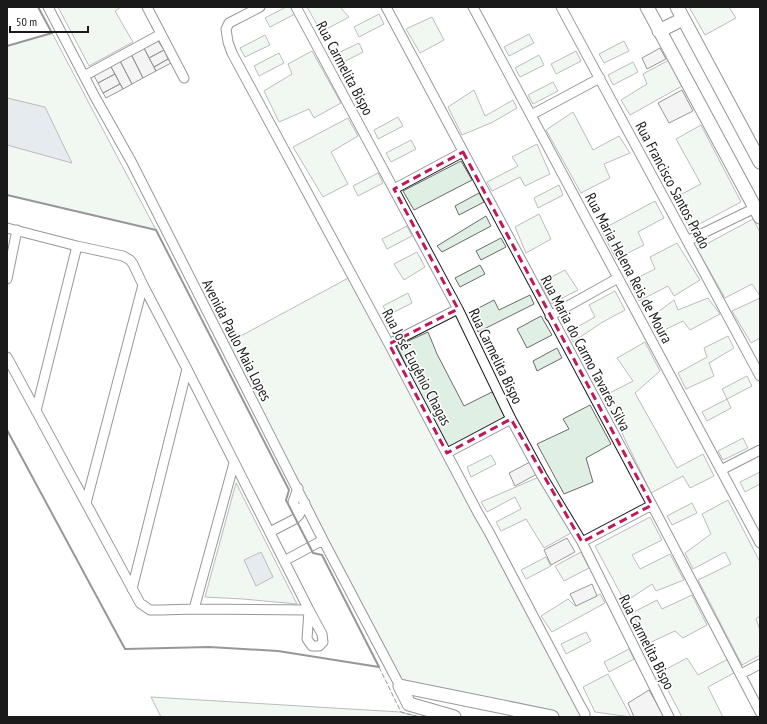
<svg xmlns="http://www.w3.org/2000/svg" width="767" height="724" font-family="'PT Sans Narrow',sans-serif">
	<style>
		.green { fill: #e0efe3; stroke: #6a6a6a }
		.water { fill: #c6d2dc; stroke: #6a6a6a }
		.building { fill: #e6e6e6; stroke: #1a1a1a }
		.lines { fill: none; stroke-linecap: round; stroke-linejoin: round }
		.street-casing { stroke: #1a1a1a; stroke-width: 11 }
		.secondary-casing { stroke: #1a1a1a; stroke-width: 15 }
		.street { stroke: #fff; stroke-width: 9 }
		.secondary { stroke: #fff; stroke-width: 13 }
		.fence { stroke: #1a1a1a; stroke-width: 1; stroke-dasharray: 5 2; stroke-linecap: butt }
		.wall { stroke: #1a1a1a; stroke-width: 2 }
		.marked { fill: none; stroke: #c2185b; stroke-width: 3; stroke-dasharray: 8 5; stroke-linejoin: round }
		.labels { text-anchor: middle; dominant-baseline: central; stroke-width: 3; stroke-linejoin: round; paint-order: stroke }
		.street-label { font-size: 15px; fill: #1a1a1a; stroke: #fff }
	</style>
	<rect width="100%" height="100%" fill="#fff"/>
	<!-- green -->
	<path class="green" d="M 58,7 L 121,7 L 115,11 L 133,42 L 89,66 Z
		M 286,7 L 291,7 L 295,14 L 270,27 L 265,18 Z
		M 307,7 L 340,7 L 349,17 L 321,32 Z
		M 689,7 L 729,7 L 736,18 L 705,35 Z
		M 379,14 L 384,24 L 359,37 L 354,27 Z
		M 432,17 L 444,40 L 420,53 L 406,29 Z
		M 52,33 L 156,230 L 7,195 L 7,46 Z
		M 529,34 L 534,43 L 509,56 L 504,47 Z
		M 265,35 L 270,45 L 245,57 L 240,48 Z
		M 624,41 L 629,51 L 604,63 L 599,54 Z
		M 359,43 L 363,52 L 338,65 L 334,55 Z
		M 312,51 L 341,103 L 314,118 L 309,109 L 279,122 L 264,91 L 292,74 L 288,64 Z
		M 576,51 L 581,61 L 556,74 L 551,64 Z
		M 279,53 L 284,63 L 259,76 L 254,66 Z
		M 539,55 L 544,65 L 520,77 L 515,68 Z
		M 669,60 L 682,86 L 630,115 L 621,100 L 647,84 L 643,74 Z
		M 633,62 L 638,72 L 613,85 L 608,75 Z
		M 553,82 L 558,91 L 533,104 L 528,95 Z
		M 474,90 L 485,116 L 513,100 L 517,108 L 493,122 L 462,135 L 448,107 Z
		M 573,112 L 593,150 L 619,136 L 630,153 L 604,164 L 610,178 L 581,193 L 546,130 Z
		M 398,117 L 403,126 L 378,139 L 374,130 Z
		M 348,118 L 358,136 L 331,152 L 348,184 L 323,197 L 293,147 Z
		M 701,125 L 741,202 L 690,229 L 674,198 L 701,184 L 676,139 Z
		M 411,140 L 416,149 L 391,162 L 386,153 Z
		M 537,144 L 550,174 L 525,186 L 520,177 L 492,191 L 487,182 L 518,166 L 512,157 Z
		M 461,161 L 472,180 L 414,210 L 403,191 Z
		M 378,173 L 383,183 L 358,196 L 353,186 Z
		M 559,185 L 563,195 L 538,208 L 534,198 Z
		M 479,193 L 484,202 L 459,215 L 455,206 Z
		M 655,201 L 664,218 L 638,232 L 644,245 L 616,259 L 601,230 Z
		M 539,214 L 551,239 L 526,253 L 515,227 Z
		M 486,216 L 491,226 L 442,252 L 437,246 Z
		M 753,219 L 760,232 L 760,296 L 752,284 L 725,298 L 697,249 Z
		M 407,226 L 412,236 L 387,249 L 382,239 Z
		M 501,238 L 506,247 L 481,260 L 476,251 Z
		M 677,243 L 700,280 L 674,296 L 668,286 L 639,301 L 629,282 L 655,269 L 650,257 Z
		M 417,252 L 425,267 L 404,280 L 394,264 Z
		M 480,265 L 485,274 L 460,287 L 455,278 Z
		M 565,270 L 578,290 L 551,304 L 540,283 Z
		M 352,276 L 442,442 L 397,346 L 428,332 L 437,354 L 464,406 L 492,392 L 511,419 L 447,453 L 585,717 L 552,717 L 400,686 L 224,345 Z
		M 615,291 L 625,310 L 601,323 L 573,342 L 568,332 L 595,317 L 589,305 Z
		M 408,293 L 412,303 L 388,315 L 383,306 Z
		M 530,295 L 534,304 L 478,332 L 469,313 L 494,300 L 499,310 Z
		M 708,298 L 720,314 L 690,330 L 683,321 L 658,333 L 651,317 L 674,300 L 678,310 Z
		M 760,298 L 760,338 L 751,343 L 732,311 Z
		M 541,316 L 552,335 L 527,348 L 517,329 Z
		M 728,336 L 734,348 L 709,363 L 714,376 L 686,389 L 678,373 L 707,357 L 704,348 Z
		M 645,342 L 660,371 L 635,393 L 677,468 L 703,454 L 714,476 L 690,488 L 683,476 L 651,493 L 604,396 L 633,381 L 617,358 Z
		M 557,348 L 562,358 L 537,371 L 533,361 Z
		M 747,376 L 752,386 L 727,399 L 722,389 Z
		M 727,399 L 731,408 L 707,421 L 702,412 Z
		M 590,405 L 611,444 L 586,458 L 593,482 L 564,494 L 537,444 L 569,429 L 563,419 Z
		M 743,438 L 748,448 L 723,460 L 718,451 Z
		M 491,455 L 496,464 L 471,477 L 467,467 Z
		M 760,472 L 760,484 L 745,492 L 740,482 Z
		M 539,477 L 571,533 L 544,548 L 526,519 L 501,531 L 496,522 L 521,509 L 515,497 L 487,512 L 481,502 Z
		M 236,483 L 297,604 L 243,599 L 205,597 Z
		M 728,500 L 760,562 L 760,616 L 756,619 L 760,630 L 760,655 L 742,665 L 698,580 L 731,564 L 725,552 L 693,569 L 685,553 L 711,534 L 702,514 Z
		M 692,503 L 697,513 L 672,525 L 667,516 Z
		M 650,517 L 662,540 L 632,555 L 640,569 L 670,554 L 684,580 L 656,591 L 652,584 L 625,602 L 595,546 Z
		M 581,552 L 589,568 L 564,581 L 555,566 Z
		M 546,557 L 551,566 L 526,579 L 521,570 Z
		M 600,594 L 605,603 L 552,632 L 541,616 L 568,599 L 575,606 Z
		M 692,595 L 707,625 L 683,638 L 675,631 L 649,643 L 632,613 L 657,600 L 662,609 Z
		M 586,632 L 591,641 L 566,654 L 561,644 Z
		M 629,649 L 634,659 L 609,672 L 604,662 Z
		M 687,658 L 698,675 L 728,659 L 734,673 L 708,687 L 723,717 L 682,717 L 659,673 Z
		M 608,674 L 631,717 L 595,712 L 583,687 Z
		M 151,697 L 400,712 L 420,717 L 161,717 Z"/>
	<!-- water -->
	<path class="water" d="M 7,98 L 45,107 L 72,163 L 7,145 Z
		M 261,552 L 273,577 L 256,586 L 244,560 Z"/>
	<!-- building -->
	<path class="building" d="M 158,41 L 164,50 L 149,58 L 144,48 Z
		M 144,48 L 156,71 L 143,78 L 131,54 Z
		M 660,48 L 666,59 L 647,69 L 642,58 Z
		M 164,50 L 168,59 L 154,67 L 149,58 Z
		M 131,54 L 143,78 L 132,84 L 120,61 Z
		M 168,59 L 171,63 L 156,71 L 154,67 Z
		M 120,61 L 132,84 L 123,89 L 110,65 Z
		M 110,65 L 115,74 L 98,83 L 93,74 Z
		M 115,74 L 120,84 L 103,93 L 98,83 Z
		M 120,84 L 123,89 L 106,98 L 103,93 Z
		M 682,90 L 693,111 L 669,123 L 658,103 Z
		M 530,462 L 537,474 L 515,486 L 509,473 Z
		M 567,538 L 575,552 L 551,565 L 544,550 Z
		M 592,584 L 597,596 L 576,606 L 570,594 Z
		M 649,690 L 664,717 L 634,717 L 628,703 Z"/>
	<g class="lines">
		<!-- street casing -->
		<g class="street-casing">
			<path id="street" d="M 48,7 L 95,97 L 131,161 L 323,540 L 400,686
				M 147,7 L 184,78
				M 260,7 L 229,23 L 226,29 L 228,42 L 232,53 L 389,344 L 478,513 L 489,532 L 580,705 L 585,714 L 585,717
				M 296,7 L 458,309 L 511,419 L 542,476 L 582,542 L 669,717
				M 386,7 L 652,505 L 760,712
				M 473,7 L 760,543
				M 561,7 L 760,376
				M 84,76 L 161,34
				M 531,115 L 600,78
				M 394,189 L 463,152
				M 7,228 L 77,246 L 123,256 L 130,260 L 133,264 L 143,285 L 187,369 L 309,610 L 322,634 L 323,642 L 319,646 L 312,646 L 307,639 L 309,610
				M 687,241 L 755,208
				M 7,279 L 17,230
				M 550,316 L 618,278
				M 389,344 L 458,309
				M 7,357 L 140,603 L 150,610 L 161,610 L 194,609 L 309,610
				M 36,411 L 77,246
				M 447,453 L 511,419
				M 721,470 L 760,450
				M 298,488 L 293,502 L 299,515
				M 86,503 L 143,285
				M 270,532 L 295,519 L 299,515 L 305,503
				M 582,542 L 652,505
				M 284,561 L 323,540
				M 132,589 L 187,369
				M 194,609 L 234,463
				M 741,674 L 760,664"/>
		</g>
		<!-- secondary casing -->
		<g class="secondary-casing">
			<path id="secondary" d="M 647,7 L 760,217
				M 677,7 L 760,162
				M 659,31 L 683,19
				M 400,686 L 552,717
				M 400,686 L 409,704 L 454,717"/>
		</g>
		<!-- street -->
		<use href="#street" class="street"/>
		<!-- secondary -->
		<use href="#secondary" class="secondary"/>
		<!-- fence -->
		<path class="fence" d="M 379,667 L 401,712 L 420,717"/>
		<!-- wall -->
		<path class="wall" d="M 7,46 L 52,33 L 38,7
			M 7,195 L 156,230 L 289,490 L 286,500 L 313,553 L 322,555 L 379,667 L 278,651 L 209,647 L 125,649 L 7,430"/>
	</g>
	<!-- marked area -->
	<path d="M0 0H767V724H0ZM 463,152 L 652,505 L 582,542 L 511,419 L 447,453 L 389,344 L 458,309 L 394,189 Z" fill="#fff" fill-opacity=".55" fill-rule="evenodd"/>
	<path class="marked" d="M 463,152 L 652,505 L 582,542 L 511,419 L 447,453 L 389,344 L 458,309 L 394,189 Z"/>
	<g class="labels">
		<!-- street labels -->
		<g class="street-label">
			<text transform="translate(345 68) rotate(62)">Rua Carmelita Bispo</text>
			<text transform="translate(673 185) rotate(62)">Rua Francisco Santos Prado</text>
			<text transform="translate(629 268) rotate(62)">Rua Maria Helena Reis de Moura</text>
			<text transform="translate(237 340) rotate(63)">Avenida Paulo Maia Lopes</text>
			<text transform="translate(586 353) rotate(62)">Rua Maria do Carmo Tavares Silva</text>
			<text transform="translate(496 356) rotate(64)">Rua Carmelita Bispo</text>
			<text transform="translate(417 367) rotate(62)">Rua José Eugênio Chagas</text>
			<text transform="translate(647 642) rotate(63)">Rua Carmelita Bispo</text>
		</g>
	</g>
	<!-- border -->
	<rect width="767" height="724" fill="none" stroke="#1a1a1a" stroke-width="16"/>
	<!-- scale -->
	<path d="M10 26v6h78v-6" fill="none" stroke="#1a1a1a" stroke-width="2"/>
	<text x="16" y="26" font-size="12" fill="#1a1a1a" stroke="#ffffff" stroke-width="3" paint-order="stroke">50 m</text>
</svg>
